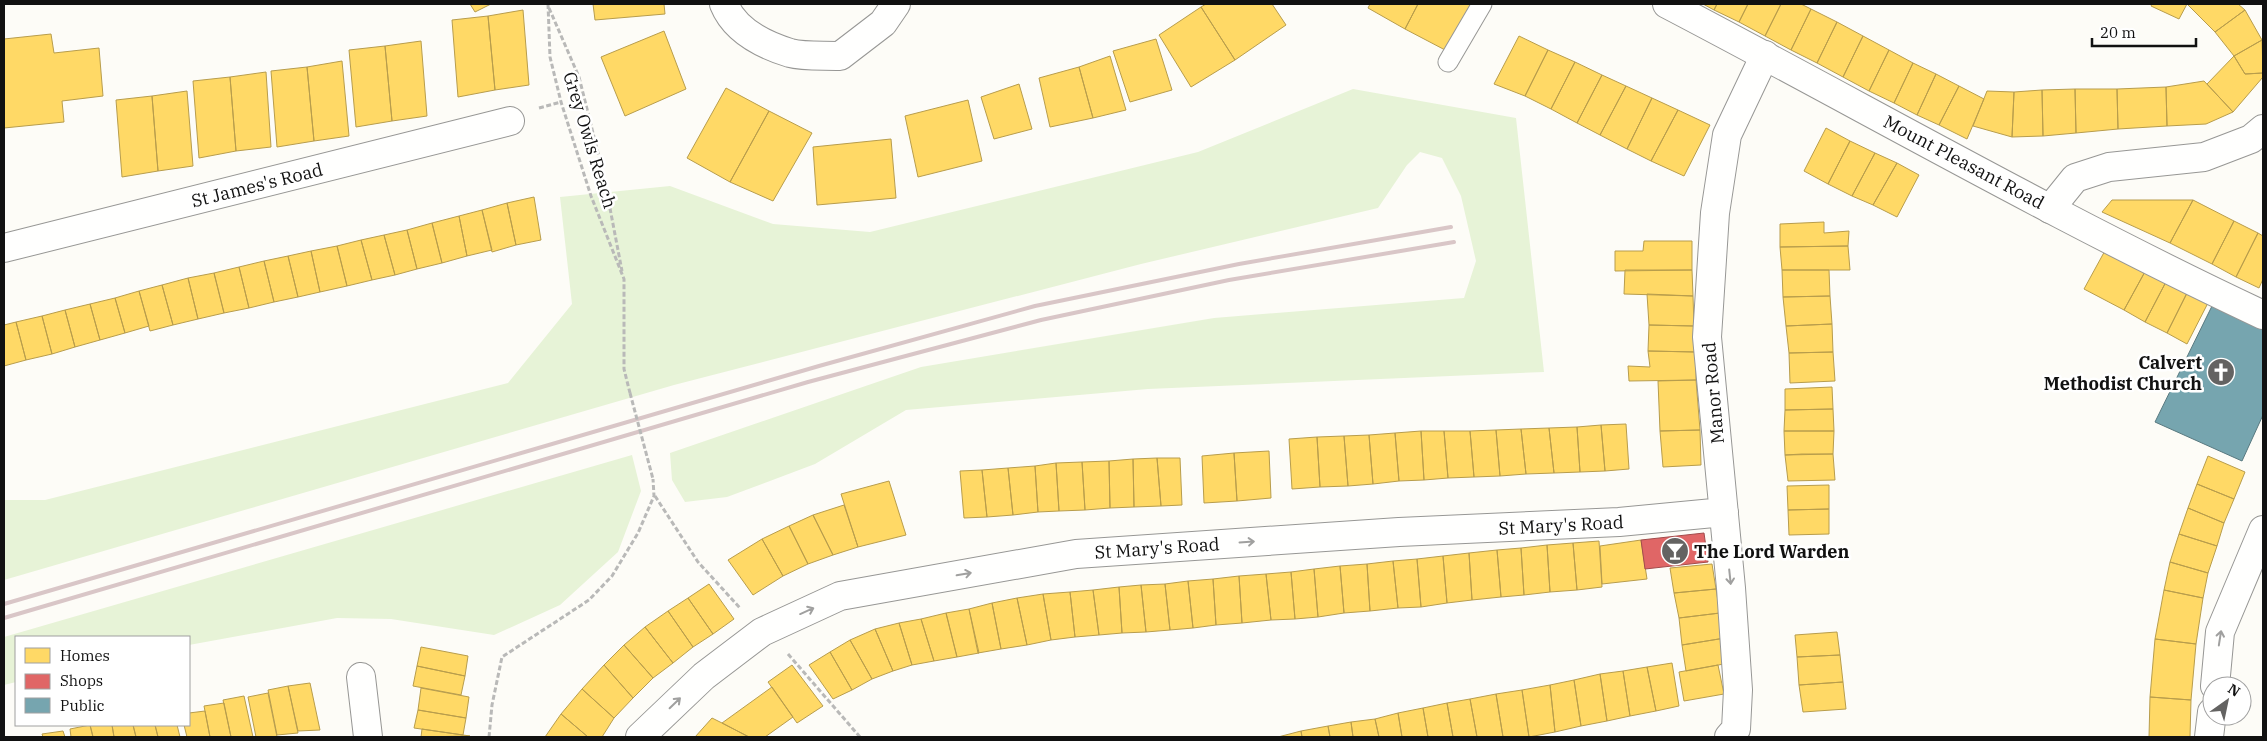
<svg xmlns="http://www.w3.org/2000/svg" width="2267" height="741" font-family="'IBM Plex Serif',serif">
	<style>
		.green { fill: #e7f3d7 }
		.homes { fill: #ffd966; stroke: #b89d4c }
		.shops { fill: #e06666; stroke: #a24c4c }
		.public { fill: #76a5af; stroke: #587980 }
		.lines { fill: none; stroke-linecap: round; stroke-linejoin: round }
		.service-casing { stroke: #979795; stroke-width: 21 }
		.minor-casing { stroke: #979795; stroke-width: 30 }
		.tertiary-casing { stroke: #979795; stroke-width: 30 }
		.path { stroke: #b9b9b8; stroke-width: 3; stroke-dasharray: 5 2.5; stroke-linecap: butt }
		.service { stroke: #fffffe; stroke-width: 19 }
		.minor { stroke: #fffffe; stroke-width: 28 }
		.tertiary { stroke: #fffffe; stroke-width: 28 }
		.rail { stroke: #d9c6c7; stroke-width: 4 }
		.path-bridge { stroke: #b9b9b8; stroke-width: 3; stroke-dasharray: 5 2.5; stroke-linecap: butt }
		.oneway { stroke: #a0a09f }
		.labels { text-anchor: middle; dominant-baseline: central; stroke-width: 5; stroke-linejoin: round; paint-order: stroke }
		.street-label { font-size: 18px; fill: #111; stroke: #fff }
		.poi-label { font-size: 18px; font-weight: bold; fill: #111; stroke: #fff; text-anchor: end }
	</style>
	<rect width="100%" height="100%" fill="#fdfcf7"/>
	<!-- green -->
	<path class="green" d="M 1353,89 L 1516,118 L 1544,372 L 1148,389 L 906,410 L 815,464 L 727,497 L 685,502 L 672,480 L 670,453 L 921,367 L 1214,318 L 1464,298 L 1476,261 L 1461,196 L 1442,158 L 1420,152 L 1407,165 L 1378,208 L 1141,264 L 674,385 L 4,580 L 4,500 L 45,500 L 508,383 L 572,304 L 560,197 L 670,186 L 773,224 L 870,232 L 1198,152 Z
		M 632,455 L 641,491 L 618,552 L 560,605 L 494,635 L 391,619 L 337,618 L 189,645 L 189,637 L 16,637 L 16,682 L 4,685 L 4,637 Z"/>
	<!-- homes -->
	<path class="homes" d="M 470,4 L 491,4 L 475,12 Z
		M 593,4 L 664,4 L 665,14 L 595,20 Z
		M 1206,4 L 1272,4 L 1286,25 L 1235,60 L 1201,7 Z
		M 1370,4 L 1418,4 L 1405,29 L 1368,8 Z
		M 1418,4 L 1473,4 L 1447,51 L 1405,29 Z
		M 1703,4 L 1717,4 L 1714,10 Z
		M 1717,4 L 1748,4 L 1739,22 L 1714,10 Z
		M 1748,4 L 1781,4 L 1765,36 L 1739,22 Z
		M 1781,4 L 1801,4 L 1811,9 L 1791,50 L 1765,36 Z
		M 2152,4 L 2187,4 L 2179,19 L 2151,6 Z
		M 2187,4 L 2238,4 L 2245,10 L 2215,32 Z
		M 1201,7 L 1235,60 L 1191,87 L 1159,35 Z
		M 1811,9 L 1837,22 L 1817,63 L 1791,50 Z
		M 523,10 L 529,85 L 495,90 L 488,16 Z
		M 2245,10 L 2262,40 L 2234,56 L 2215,32 Z
		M 488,16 L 495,90 L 458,97 L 452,20 Z
		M 1837,22 L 1863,36 L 1843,77 L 1817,63 Z
		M 664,31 L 686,89 L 625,116 L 601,57 Z
		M 51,34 L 54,53 L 99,48 L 103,96 L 62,101 L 64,122 L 4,128 L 4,39 Z
		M 1519,36 L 1548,50 L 1525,96 L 1494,84 Z
		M 1863,36 L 1889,50 L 1869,91 L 1843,77 Z
		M 1156,39 L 1172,90 L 1130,102 L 1113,51 Z
		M 2262,40 L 2263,73 L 2245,74 L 2234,56 Z
		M 421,41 L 427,116 L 392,121 L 385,46 Z
		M 385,46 L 392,121 L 356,127 L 349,50 Z
		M 1548,50 L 1575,62 L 1551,109 L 1525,96 Z
		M 1889,50 L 1913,63 L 1894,103 L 1869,91 Z
		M 1110,56 L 1126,110 L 1093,118 L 1079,67 Z
		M 2234,56 L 2245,74 L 2263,73 L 2263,77 L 2233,112 L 2207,84 Z
		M 342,61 L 349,136 L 314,141 L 307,67 Z
		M 1575,62 L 1602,75 L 1577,123 L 1551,109 Z
		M 1913,63 L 1936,74 L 1917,115 L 1894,103 Z
		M 307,67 L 314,141 L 277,147 L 271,71 Z
		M 1079,67 L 1093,118 L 1050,127 L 1039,78 Z
		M 266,72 L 271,147 L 236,151 L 230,77 Z
		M 1936,74 L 1959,86 L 1939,125 L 1917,115 Z
		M 1602,75 L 1626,86 L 1600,135 L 1577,123 Z
		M 230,77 L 236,151 L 199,158 L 193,81 Z
		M 2204,81 L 2233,112 L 2206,124 L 2167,126 L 2166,87 Z
		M 1019,84 L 1032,129 L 994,139 L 981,97 Z
		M 1626,86 L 1652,98 L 1627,149 L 1600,135 Z
		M 1959,86 L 1984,99 L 1967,139 L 1939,125 Z
		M 2166,87 L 2167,126 L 2118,129 L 2117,89 Z
		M 726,88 L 769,111 L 730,182 L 687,158 Z
		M 2075,89 L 2117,89 L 2118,129 L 2076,133 Z
		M 2075,89 L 2076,133 L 2043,136 L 2042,90 Z
		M 2042,90 L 2043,136 L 2012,137 L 2014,92 Z
		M 187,91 L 193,166 L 158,171 L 152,96 Z
		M 1987,91 L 2014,92 L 2012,137 L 1973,126 Z
		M 152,96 L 158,171 L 122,177 L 116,100 Z
		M 1652,98 L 1678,110 L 1651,161 L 1627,149 Z
		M 968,100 L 982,161 L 918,177 L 905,116 Z
		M 1678,110 L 1710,125 L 1684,176 L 1651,161 Z
		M 769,111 L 812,133 L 773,201 L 730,182 Z
		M 1826,128 L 1850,141 L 1828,184 L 1804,171 Z
		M 891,139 L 896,198 L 817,205 L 813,147 Z
		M 1850,141 L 1875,153 L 1852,196 L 1828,184 Z
		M 1875,153 L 1897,163 L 1873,205 L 1852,196 Z
		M 1897,163 L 1919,175 L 1897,217 L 1873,205 Z
		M 534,197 L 541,240 L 516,245 L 507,203 Z
		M 2112,200 L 2193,200 L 2170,243 L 2102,212 Z
		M 2193,200 L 2234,221 L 2212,264 L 2170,243 Z
		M 507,203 L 516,245 L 492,252 L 482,210 Z
		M 482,210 L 492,250 L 467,256 L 459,216 Z
		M 459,216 L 467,256 L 442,263 L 432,223 Z
		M 2234,221 L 2258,233 L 2236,277 L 2212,264 Z
		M 1824,222 L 1824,233 L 1849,231 L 1848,246 L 1780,247 L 1780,224 Z
		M 432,223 L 442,263 L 417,269 L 407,230 Z
		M 407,230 L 417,269 L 395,275 L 384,235 Z
		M 2258,233 L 2263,236 L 2263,279 L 2259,288 L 2236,277 Z
		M 384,235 L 395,275 L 372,280 L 361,240 Z
		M 361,240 L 372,280 L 347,286 L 337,246 Z
		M 1644,241 L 1692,241 L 1692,270 L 1615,271 L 1615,251 L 1643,251 Z
		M 337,246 L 347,286 L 320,292 L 311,251 Z
		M 1848,246 L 1850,270 L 1782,270 L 1780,247 Z
		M 2107,247 L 2147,268 L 2124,310 L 2084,289 Z
		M 311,251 L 320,292 L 298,297 L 288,256 Z
		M 288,256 L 298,297 L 274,302 L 264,261 Z
		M 264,261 L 274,302 L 249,308 L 239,267 Z
		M 239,267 L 249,308 L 224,313 L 214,273 Z
		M 2147,268 L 2168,278 L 2145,322 L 2124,310 Z
		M 1625,270 L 1692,270 L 1693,296 L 1624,294 Z
		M 1782,270 L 1829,270 L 1830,296 L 1783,297 Z
		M 214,273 L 224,313 L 198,319 L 188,278 Z
		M 188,278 L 198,319 L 173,325 L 162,285 Z
		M 2168,278 L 2189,289 L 2167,333 L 2145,322 Z
		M 162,285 L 173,325 L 150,331 L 139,291 Z
		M 2189,289 L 2210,299 L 2187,344 L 2167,333 Z
		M 139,291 L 149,326 L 125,333 L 115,298 Z
		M 1647,294 L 1693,296 L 1694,326 L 1649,325 Z
		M 1830,296 L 1832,324 L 1786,326 L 1783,297 Z
		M 115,298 L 125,333 L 100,340 L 90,304 Z
		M 90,304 L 100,340 L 75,347 L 65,310 Z
		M 65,310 L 75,347 L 52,354 L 42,316 Z
		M 42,316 L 52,354 L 26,360 L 16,322 Z
		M 16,322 L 26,360 L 4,366 L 4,325 Z
		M 1832,324 L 1833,352 L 1789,353 L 1786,326 Z
		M 1649,325 L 1694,326 L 1696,352 L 1648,351 Z
		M 1648,351 L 1696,352 L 1696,380 L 1629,381 L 1628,366 L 1650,367 Z
		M 1833,352 L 1835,381 L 1790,383 L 1789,353 Z
		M 1696,380 L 1700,430 L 1660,431 L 1658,381 Z
		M 1832,387 L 1833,409 L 1785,410 L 1785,389 Z
		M 1833,409 L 1834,431 L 1784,431 L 1785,410 Z
		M 1626,424 L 1629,469 L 1605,471 L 1601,425 Z
		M 1601,425 L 1605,471 L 1580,472 L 1577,427 Z
		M 1577,427 L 1580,472 L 1554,473 L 1549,428 Z
		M 1549,428 L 1554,473 L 1526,474 L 1521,429 Z
		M 1521,429 L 1526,474 L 1500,476 L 1496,430 Z
		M 1496,430 L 1500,476 L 1474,477 L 1470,431 Z
		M 1700,430 L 1701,465 L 1663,467 L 1660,431 Z
		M 1421,431 L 1444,431 L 1448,478 L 1424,480 Z
		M 1421,431 L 1424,480 L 1399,481 L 1395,433 Z
		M 1444,431 L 1470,431 L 1474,477 L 1448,478 Z
		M 1784,431 L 1834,431 L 1833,454 L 1785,455 Z
		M 1395,433 L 1399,481 L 1373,484 L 1369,435 Z
		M 1369,435 L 1373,484 L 1348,486 L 1344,436 Z
		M 1344,436 L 1348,486 L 1320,487 L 1317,437 Z
		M 1317,437 L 1320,487 L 1292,489 L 1289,439 Z
		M 1269,451 L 1271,498 L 1237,501 L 1234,453 Z
		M 1234,453 L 1237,501 L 1204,503 L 1202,456 Z
		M 1802,454 L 1833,454 L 1835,480 L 1788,481 L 1785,455 Z
		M 2208,456 L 2245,472 L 2234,499 L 2197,484 Z
		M 1157,458 L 1161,506 L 1134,507 L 1133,459 Z
		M 1157,458 L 1180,458 L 1182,505 L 1161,506 Z
		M 1133,459 L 1134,507 L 1110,508 L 1109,461 Z
		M 1109,461 L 1110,508 L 1085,510 L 1082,462 Z
		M 1082,462 L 1085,510 L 1059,511 L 1056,463 Z
		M 1056,463 L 1059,511 L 1038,512 L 1035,466 Z
		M 1035,466 L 1038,512 L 1013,515 L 1008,468 Z
		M 1008,468 L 1013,515 L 987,517 L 982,470 Z
		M 982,470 L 987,517 L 964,518 L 960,471 Z
		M 889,481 L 906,535 L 858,547 L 841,494 Z
		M 2197,484 L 2234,499 L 2224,523 L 2188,508 Z
		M 1829,485 L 1829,509 L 1788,510 L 1787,486 Z
		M 844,505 L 858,547 L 833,555 L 813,515 Z
		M 2188,508 L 2224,523 L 2217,546 L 2179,534 Z
		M 1829,509 L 1829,534 L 1789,535 L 1788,510 Z
		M 813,515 L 833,555 L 808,564 L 789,526 Z
		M 789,526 L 808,564 L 783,576 L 762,539 Z
		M 2179,534 L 2217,546 L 2208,573 L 2170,562 Z
		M 762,539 L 783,576 L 753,595 L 728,560 Z
		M 1641,540 L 1647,579 L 1602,584 L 1600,546 Z
		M 1599,541 L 1602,587 L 1577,590 L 1573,543 Z
		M 1573,543 L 1577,590 L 1550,592 L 1547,545 Z
		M 1547,545 L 1550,592 L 1524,595 L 1521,548 Z
		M 1521,548 L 1524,595 L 1501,597 L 1497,550 Z
		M 1497,550 L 1501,597 L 1472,600 L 1469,553 Z
		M 1469,553 L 1472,600 L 1447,603 L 1443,556 Z
		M 1443,556 L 1447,603 L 1421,607 L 1417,559 Z
		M 1417,559 L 1421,607 L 1398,608 L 1393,561 Z
		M 1393,561 L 1398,608 L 1370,611 L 1367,564 Z
		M 2170,562 L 2208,573 L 2203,598 L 2164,590 Z
		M 1367,564 L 1370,611 L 1344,613 L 1340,566 Z
		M 1712,564 L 1716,589 L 1674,593 L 1670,568 Z
		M 1340,566 L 1344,613 L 1318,617 L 1314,569 Z
		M 1314,569 L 1318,617 L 1295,619 L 1291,572 Z
		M 1291,572 L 1295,619 L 1271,620 L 1266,574 Z
		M 1266,574 L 1271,620 L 1242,623 L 1239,576 Z
		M 1239,576 L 1242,623 L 1216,625 L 1213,579 Z
		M 1213,579 L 1216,625 L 1193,628 L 1188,581 Z
		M 1188,581 L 1193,628 L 1170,630 L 1165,584 Z
		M 709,584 L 734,619 L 713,634 L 688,598 Z
		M 1165,584 L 1170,630 L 1146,632 L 1141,585 Z
		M 1141,585 L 1146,632 L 1122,633 L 1119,587 Z
		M 1119,587 L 1122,633 L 1099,635 L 1093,590 Z
		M 1716,589 L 1720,613 L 1679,618 L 1674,593 Z
		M 1093,590 L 1099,635 L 1075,637 L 1070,592 Z
		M 2164,590 L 2203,598 L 2196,644 L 2155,639 Z
		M 1070,592 L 1075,637 L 1051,640 L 1043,594 Z
		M 1043,594 L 1051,640 L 1027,645 L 1017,598 Z
		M 688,598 L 713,634 L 693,647 L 668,611 Z
		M 1017,598 L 1027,645 L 1001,649 L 992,603 Z
		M 992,603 L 1001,649 L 978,653 L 969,609 Z
		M 969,609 L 979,653 L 957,657 L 946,613 Z
		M 668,611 L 693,647 L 673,663 L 645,627 Z
		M 946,613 L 957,657 L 934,661 L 921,619 Z
		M 1720,613 L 1725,638 L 1682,645 L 1679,618 Z
		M 921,619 L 934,661 L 912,665 L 899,623 Z
		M 899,623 L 912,665 L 893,671 L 875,629 Z
		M 645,627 L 673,663 L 653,678 L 624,645 Z
		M 875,629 L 893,671 L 872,679 L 850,640 Z
		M 1837,632 L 1840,655 L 1797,657 L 1795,635 Z
		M 1725,638 L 1729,663 L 1686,671 L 1682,645 Z
		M 2155,639 L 2196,644 L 2191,700 L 2150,697 Z
		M 850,640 L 872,679 L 852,690 L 830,652 Z
		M 624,645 L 653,678 L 633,698 L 604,665 Z
		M 421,647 L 468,656 L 465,676 L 417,666 Z
		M 830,652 L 852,690 L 833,699 L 809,665 Z
		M 1840,655 L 1843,682 L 1799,685 L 1797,657 Z
		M 1672,663 L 1679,706 L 1656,711 L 1647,667 Z
		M 604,665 L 633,698 L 614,718 L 582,689 Z
		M 792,665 L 823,706 L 797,723 L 768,682 Z
		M 1718,665 L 1724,694 L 1684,701 L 1679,672 Z
		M 417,666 L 465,676 L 461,695 L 413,686 Z
		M 1647,667 L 1656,711 L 1630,716 L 1623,671 Z
		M 1623,671 L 1630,716 L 1607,721 L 1600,674 Z
		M 1600,674 L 1607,721 L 1581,726 L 1574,680 Z
		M 1574,680 L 1581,726 L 1555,732 L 1550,685 Z
		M 1843,682 L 1846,709 L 1803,712 L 1799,685 Z
		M 310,683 L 320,730 L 298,731 L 288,686 Z
		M 1550,685 L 1555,732 L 1529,737 L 1522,690 Z
		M 288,686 L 298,733 L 277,735 L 268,690 Z
		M 772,687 L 793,717 L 765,737 L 749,737 L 722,723 Z
		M 421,688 L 469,697 L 466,718 L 418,710 Z
		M 582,689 L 614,718 L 602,737 L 588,737 L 561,714 Z
		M 1522,690 L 1529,737 L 1503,737 L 1496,694 Z
		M 268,693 L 277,737 L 256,737 L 248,697 Z
		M 1496,694 L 1503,737 L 1477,737 L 1470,699 Z
		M 244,696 L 253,737 L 231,737 L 223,700 Z
		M 2150,697 L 2191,700 L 2190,737 L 2149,737 Z
		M 1470,699 L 1477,737 L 1453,737 L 1447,703 Z
		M 224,703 L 231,737 L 210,737 L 204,706 Z
		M 1447,703 L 1453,737 L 1428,737 L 1423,708 Z
		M 1423,708 L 1428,737 L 1402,737 L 1398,713 Z
		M 418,710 L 466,718 L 463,735 L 414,728 Z
		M 205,711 L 210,737 L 187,737 L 184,725 L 189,725 L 189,713 Z
		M 1398,713 L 1402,737 L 1379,737 L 1375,719 Z
		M 561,714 L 588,737 L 545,737 Z
		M 712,718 L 722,723 L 749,737 L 695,737 Z
		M 1375,719 L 1379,737 L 1353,737 L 1351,722 Z
		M 1351,722 L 1353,737 L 1330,737 L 1328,726 Z
		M 90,725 L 112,725 L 114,737 L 93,737 Z
		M 90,725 L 93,737 L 71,737 L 70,729 Z
		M 112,725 L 133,725 L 136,737 L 114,737 Z
		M 133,725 L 155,725 L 158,737 L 136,737 Z
		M 155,725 L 177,725 L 180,737 L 158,737 Z
		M 1328,726 L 1330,737 L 1302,737 L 1301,731 Z
		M 422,729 L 463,735 L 470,736 L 421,737 Z
		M 63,731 L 65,737 L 43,737 L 42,734 Z
		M 1301,731 L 1302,737 L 1278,737 Z"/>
	<!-- shops -->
	<path class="shops" d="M 1704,533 L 1708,562 L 1645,569 L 1641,540 Z"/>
	<!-- public -->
	<path class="public" d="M 2212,306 L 2263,330 L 2263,415 L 2242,461 L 2155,422 Z"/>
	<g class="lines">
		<!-- service casing -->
		<g class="service-casing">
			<path id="service" d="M 1448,62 L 1482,4"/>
		</g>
		<!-- minor casing -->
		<g class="minor-casing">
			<path id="minor" d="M 724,4 C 735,31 764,45 790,53 C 805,57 825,55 840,56 L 883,23 L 896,4
				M 2050,209 L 2075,178 L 2109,167 L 2204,157 L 2251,139 L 2263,129
				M 4,248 L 510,121
				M 361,677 L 368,737
				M 2215,686 L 2220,632 L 2263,530
				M 640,737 L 704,676 L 762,632 L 840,596 L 1076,554 L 1399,532 L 1619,522 L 1724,512
				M 1729,737 L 1736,729 L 1738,690 L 1731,588 L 1707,337 L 1715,213 L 1727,135 L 1765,55
				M 2209,737 L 2212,712"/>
		</g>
		<!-- tertiary casing -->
		<g class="tertiary-casing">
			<path id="tertiary" d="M 1667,4 C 1866,108 2060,220 2263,315"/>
		</g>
		<!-- path -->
		<path class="path" d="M 548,4 L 550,57 L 561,102 L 591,196 L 624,279 L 624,369 L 630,393
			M 549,8 L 579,77 L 604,177 L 622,271
			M 539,108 L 561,102
			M 655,496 L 698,562 L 740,608
			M 788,654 L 860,737
			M 489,737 L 492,705 L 502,657 L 589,600 L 612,576 L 638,533 L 654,496 L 653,479"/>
		<!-- service -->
		<use href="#service" class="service"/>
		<!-- minor -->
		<use href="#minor" class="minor"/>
		<!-- tertiary -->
		<use href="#tertiary" class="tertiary"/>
		<!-- rail -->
		<path class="rail" d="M 4,604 L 819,366 L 1035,306 L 1239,264 L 1451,227
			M 4,618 L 808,382 L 1041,320 L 1229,280 L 1454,242"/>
		<!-- path-bridge -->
		<path class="path-bridge" d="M 630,393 L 653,479"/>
	</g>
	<!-- one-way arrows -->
	<defs><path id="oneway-shaft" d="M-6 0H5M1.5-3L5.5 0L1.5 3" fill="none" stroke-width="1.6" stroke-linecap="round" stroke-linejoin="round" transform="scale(1.25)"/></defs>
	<g class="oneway">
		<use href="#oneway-shaft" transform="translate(1247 542) rotate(-4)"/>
		<use href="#oneway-shaft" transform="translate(964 574) rotate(-10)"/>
		<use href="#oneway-shaft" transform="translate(1730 577) rotate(84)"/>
		<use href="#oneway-shaft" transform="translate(807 611) rotate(-24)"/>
		<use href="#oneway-shaft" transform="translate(2220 638) rotate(-81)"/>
		<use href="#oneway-shaft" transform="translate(675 703) rotate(-44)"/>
	</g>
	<!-- icons -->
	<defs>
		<g id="church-disc" transform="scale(1.4375)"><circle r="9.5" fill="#646362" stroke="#fff"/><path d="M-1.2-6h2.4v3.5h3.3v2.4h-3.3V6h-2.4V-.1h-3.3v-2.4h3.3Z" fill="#fff"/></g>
		<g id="bar-disc" transform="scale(1.4375)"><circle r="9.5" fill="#646362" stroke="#fff"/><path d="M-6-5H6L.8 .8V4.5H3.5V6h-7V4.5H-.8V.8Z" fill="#fff"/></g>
	</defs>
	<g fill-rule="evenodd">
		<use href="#church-disc" x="2221" y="372"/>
		<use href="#bar-disc" x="1675" y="551"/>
	</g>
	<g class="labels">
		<!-- street labels -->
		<g class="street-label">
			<text transform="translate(590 140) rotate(73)">Grey Owls Reach</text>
			<text transform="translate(1964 162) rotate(28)">Mount Pleasant Road</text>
			<text transform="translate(257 185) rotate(-14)">St James's Road</text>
			<text transform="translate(1713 393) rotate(-95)">Manor Road</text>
			<text transform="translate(1561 525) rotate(-3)">St Mary's Road</text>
			<text transform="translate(1157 548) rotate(-4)">St Mary's Road</text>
		</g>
		<!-- poi labels -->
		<g class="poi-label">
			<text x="2202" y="362">Calvert<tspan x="2202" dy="21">Methodist Church</tspan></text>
			<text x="1694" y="551" text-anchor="start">The Lord Warden</text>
		</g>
	</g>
	<!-- border -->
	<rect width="2267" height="741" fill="none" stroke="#111111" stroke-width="10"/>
	<!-- legend -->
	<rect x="15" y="636" width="175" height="90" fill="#ffffff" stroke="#a0a0a0"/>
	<rect x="25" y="648" width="25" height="15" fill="#ffd966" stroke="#a0a0a0"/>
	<text x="60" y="661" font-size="15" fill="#111111">Homes</text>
	<rect x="25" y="674" width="25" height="15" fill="#e06666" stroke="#a0a0a0"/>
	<text x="60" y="686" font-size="15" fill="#111111">Shops</text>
	<rect x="25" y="698" width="25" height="15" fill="#76a5af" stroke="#a0a0a0"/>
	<text x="60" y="711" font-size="15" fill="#111111">Public</text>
	<!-- north arrow -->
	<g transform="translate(2227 701) rotate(33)"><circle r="24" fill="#ffffff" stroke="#a0a0a0"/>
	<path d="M0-4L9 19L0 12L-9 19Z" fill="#646362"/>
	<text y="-8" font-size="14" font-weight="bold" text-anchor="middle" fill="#111111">N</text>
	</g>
	<!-- scale -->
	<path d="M2092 38v8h104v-8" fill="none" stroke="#111111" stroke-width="2.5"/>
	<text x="2100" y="38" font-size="15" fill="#111111" stroke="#ffffff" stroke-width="4" paint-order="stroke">20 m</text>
</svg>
